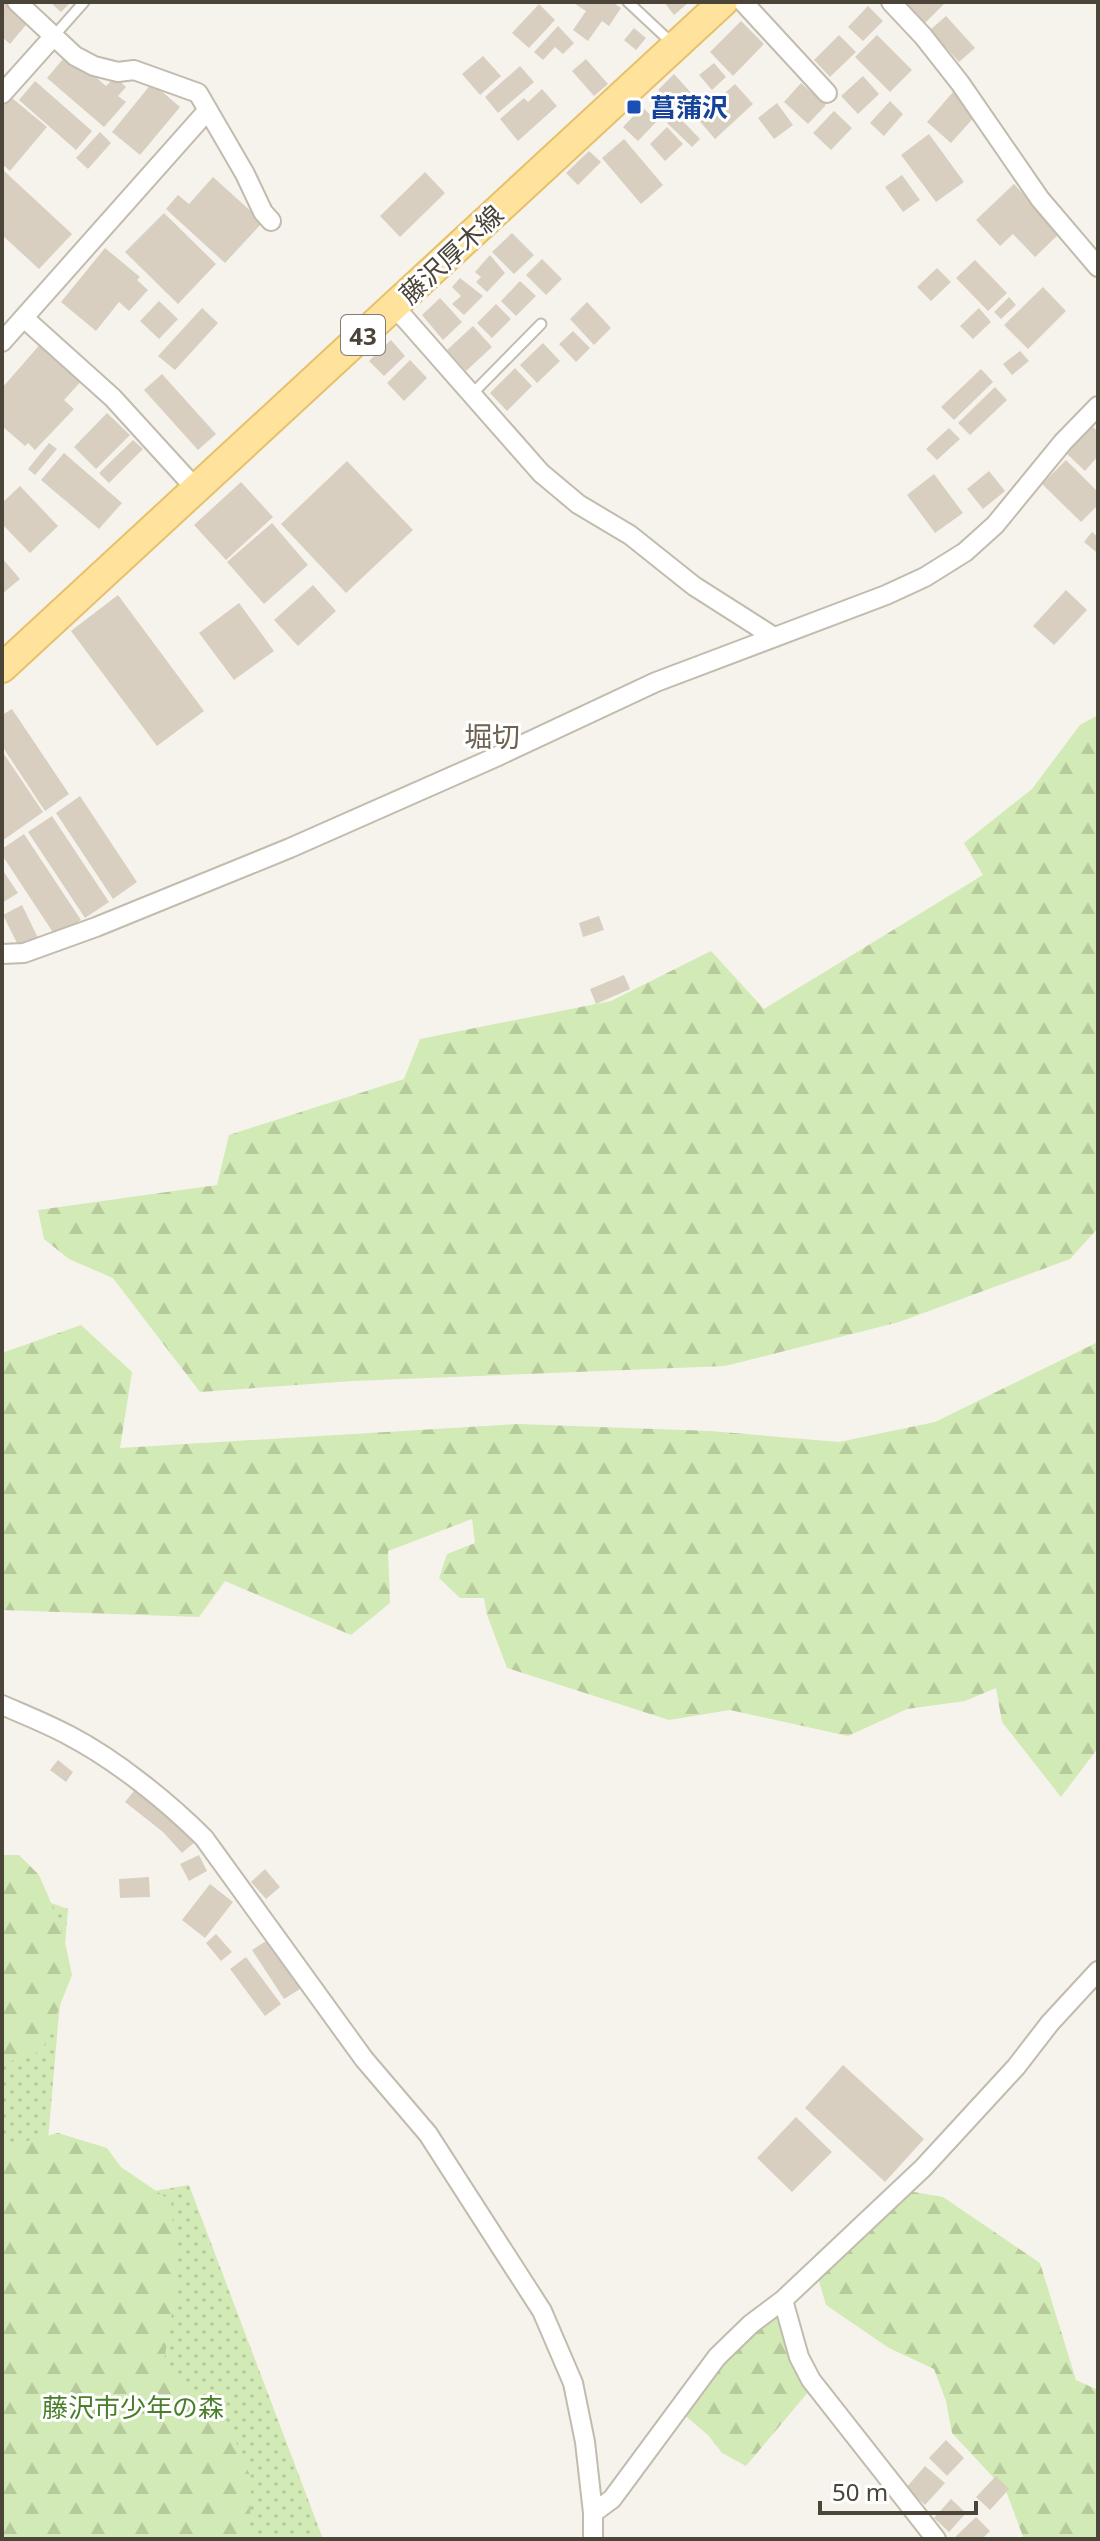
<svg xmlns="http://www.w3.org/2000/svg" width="1100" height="2541" font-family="'Noto Sans','Noto Sans JP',sans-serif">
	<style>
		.green { fill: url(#green-dots) }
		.forest { fill: url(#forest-firs) }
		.building { fill: #d8cfc1 }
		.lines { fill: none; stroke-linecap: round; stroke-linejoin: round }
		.lane-casing { stroke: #c2bbae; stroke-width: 13 }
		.street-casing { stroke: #c2bbae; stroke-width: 22 }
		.primary-casing { stroke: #e6c16a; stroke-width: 32 }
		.lane { stroke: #fff; stroke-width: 9 }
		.street { stroke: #fff; stroke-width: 18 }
		.primary { stroke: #ffe39c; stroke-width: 28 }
		.transit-dot { fill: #1a4fb4; stroke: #fff; stroke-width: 3 }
		.labels { text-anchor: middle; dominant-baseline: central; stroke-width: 6; stroke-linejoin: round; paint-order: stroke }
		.shield { fill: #fff; stroke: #817c74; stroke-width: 2 }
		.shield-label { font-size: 24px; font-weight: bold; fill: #4b4439 }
		.transit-label { font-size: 26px; font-weight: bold; fill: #164399; stroke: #fff; text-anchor: start }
		.street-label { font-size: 26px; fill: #4b4439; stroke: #fff }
		.park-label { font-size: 26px; fill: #4a7f2a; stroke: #fff }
		.neighbourhood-label { font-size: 28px; fill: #6e6250; stroke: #fff }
	</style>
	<defs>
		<pattern id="green-dots" width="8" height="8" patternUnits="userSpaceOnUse" patternTransform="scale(2)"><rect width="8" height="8" fill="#d2eab5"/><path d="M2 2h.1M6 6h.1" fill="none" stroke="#b6ca9c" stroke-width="1.8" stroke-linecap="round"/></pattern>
		<pattern id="forest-firs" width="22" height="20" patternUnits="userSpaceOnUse" patternTransform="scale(2)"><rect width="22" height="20" fill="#d2eab5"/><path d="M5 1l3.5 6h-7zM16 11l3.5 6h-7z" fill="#b6ca9c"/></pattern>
	</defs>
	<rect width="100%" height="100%" fill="#f6f3ec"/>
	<!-- green -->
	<path class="green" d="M 2,1885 L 68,1909 L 42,2210 L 189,2185 L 323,2539 L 2,2539 Z"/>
	<!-- forest -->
	<path class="forest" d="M 1098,715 L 1098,1228 L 1070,1259 L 899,1322 L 725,1366 L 353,1381 L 200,1392 L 113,1278 L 69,1259 L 44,1239 L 38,1210 L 217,1185 L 229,1135 L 404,1079 L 420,1039 L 611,1001 L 711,951 L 764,1009 L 983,875 L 964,843 L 1032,789 L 1080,725 Z
		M 81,1325 L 132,1372 L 120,1448 L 518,1424 L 710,1431 L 839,1442 L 935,1422 L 1098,1342 L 1098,1748 L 1061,1797 L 1002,1722 L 996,1688 L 965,1701 L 907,1709 L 848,1736 L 730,1710 L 669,1720 L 507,1668 L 487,1615 L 484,1598 L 460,1598 L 439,1578 L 447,1554 L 475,1543 L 472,1519 L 388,1551 L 390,1603 L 351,1635 L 225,1581 L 199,1617 L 2,1610 L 2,1353 Z
		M 2,1855 L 19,1855 L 39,1875 L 49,1898 L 65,1942 L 72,1975 L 42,2051 L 2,2064 Z
		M 58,2133 L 107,2148 L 121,2167 L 171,2201 L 178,2277 L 164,2361 L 228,2423 L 251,2478 L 250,2526 L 244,2539 L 2,2539 L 2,2140 L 19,2143 Z
		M 908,2191 L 943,2197 L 1040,2263 L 1076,2380 L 1098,2390 L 1098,2539 L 1024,2539 L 1006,2491 L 952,2433 L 946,2401 L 934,2369 L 889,2348 L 826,2305 L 816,2271 Z
		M 774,2315 L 785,2319 L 809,2391 L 746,2466 L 722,2453 L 708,2435 L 682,2413 L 717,2366 L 731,2357 L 737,2347 Z"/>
	<!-- building -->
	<path class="building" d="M 6,2 L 10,2 L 30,20 L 10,44 L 2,37 L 2,7 Z
		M 50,2 L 71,2 L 61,12 Z
		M 572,2 L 612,2 L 621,8 L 609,26 L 602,21 L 588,41 L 573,30 L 586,11 Z
		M 664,2 L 689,2 L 674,15 Z
		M 903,2 L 946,2 L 924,24 Z
		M 539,4 L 555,20 L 529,48 L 512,33 Z
		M 868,6 L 883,21 L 863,41 L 848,27 Z
		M 946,16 L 975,48 L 959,62 L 930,30 Z
		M 741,21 L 764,44 L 733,76 L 710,52 Z
		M 558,26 L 574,43 L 563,54 L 555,47 L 543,60 L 534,52 Z
		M 634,28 L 646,38 L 636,50 L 624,40 Z
		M 839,35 L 856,52 L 830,77 L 814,60 Z
		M 877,35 L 912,70 L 890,92 L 855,57 Z
		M 68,53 L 106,86 L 115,77 L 126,87 L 118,96 L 126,102 L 104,127 L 47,78 Z
		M 483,56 L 501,76 L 480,95 L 462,74 Z
		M 586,59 L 608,84 L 594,96 L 572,71 Z
		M 714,63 L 726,77 L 712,90 L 699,75 Z
		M 520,66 L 534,82 L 498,113 L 485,97 Z
		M 674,74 L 693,95 L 677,110 L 658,90 Z
		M 863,76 L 879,94 L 858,114 L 841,96 Z
		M 35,81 L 92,131 L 76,150 L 19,100 Z
		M 152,83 L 180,107 L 140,155 L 112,132 Z
		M 801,83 L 826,105 L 808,124 L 784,102 Z
		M 735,84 L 753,104 L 715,139 L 697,118 Z
		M 542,89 L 557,106 L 518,141 L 500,119 L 524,98 L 528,102 Z
		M 953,92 L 977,114 L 951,143 L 927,122 Z
		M 6,93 L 47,127 L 10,171 L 2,164 L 2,98 Z
		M 890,101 L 903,114 L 884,136 L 870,123 Z
		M 777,103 L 793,125 L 774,139 L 758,118 Z
		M 642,107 L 657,121 L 638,141 L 623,127 Z
		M 834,111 L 852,128 L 831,150 L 813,133 Z
		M 676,114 L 700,139 L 692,147 L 667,123 Z
		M 667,127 L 683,144 L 665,161 L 650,144 Z
		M 100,132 L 111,143 L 88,169 L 76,158 Z
		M 929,134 L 964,182 L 936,202 L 901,155 Z
		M 624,139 L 663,185 L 641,204 L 602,158 Z
		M 589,151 L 601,162 L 578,185 L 566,173 Z
		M 2,169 L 72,234 L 39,269 L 2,235 Z
		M 425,172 L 445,193 L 400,237 L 380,216 Z
		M 902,175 L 920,200 L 903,212 L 885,187 Z
		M 213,177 L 263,222 L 225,263 L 166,209 L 178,195 L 189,204 Z
		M 1014,184 L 1060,233 L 1035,257 L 1013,234 L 1000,246 L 976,220 Z
		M 164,213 L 216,264 L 178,304 L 125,252 Z
		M 512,233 L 534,255 L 514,274 L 492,252 Z
		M 105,248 L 140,277 L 137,280 L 148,290 L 129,311 L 119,302 L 96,331 L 61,302 Z
		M 490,255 L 505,273 L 487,292 L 476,282 L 481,277 L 475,272 Z
		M 542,259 L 562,279 L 546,295 L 526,275 Z
		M 975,260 L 1007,293 L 988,311 L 956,278 Z
		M 937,268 L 951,282 L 931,301 L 917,287 Z
		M 460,278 L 483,296 L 464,315 L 452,304 L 461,296 L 452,287 Z
		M 520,281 L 536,296 L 516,316 L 501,301 Z
		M 1043,287 L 1066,311 L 1028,349 L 1004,325 Z
		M 1009,297 L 1016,305 L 1001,319 L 994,312 Z
		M 440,298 L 462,322 L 443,340 L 422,315 Z
		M 159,301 L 178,319 L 159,339 L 140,321 Z
		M 587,302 L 611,328 L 594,345 L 570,319 Z
		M 496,304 L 511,319 L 492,338 L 477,323 Z
		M 202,308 L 218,323 L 175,370 L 158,356 Z
		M 979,308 L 991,322 L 973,339 L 960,326 Z
		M 473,326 L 492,347 L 466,371 L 447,350 Z
		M 573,331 L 590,348 L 576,362 L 559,344 Z
		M 391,340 L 405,356 L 384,376 L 369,361 Z
		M 43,341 L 84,378 L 64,400 L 74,409 L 35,450 L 28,443 L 25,446 L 2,426 L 2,388 Z
		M 543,343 L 560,361 L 537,383 L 520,365 Z
		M 1020,351 L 1029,361 L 1012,375 L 1003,364 Z
		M 410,360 L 427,378 L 404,401 L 387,383 Z
		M 515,368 L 532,386 L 507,411 L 490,393 Z
		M 981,369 L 993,382 L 954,420 L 941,407 Z
		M 162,374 L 216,434 L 198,450 L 144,390 Z
		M 995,387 L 1007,400 L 970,435 L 958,423 Z
		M 107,413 L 130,435 L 96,469 L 74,447 Z
		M 1092,426 L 1098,432 L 1098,456 L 1085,471 L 1066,453 Z
		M 949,428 L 960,439 L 937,460 L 926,449 Z
		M 133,440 L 143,449 L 109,483 L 99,473 Z
		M 49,443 L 57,449 L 35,475 L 28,469 Z
		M 64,453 L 122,503 L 99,529 L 41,480 Z
		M 1066,460 L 1098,492 L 1098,505 L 1081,522 L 1042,484 Z
		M 347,461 L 413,530 L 346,593 L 281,524 Z
		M 989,471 L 1005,491 L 983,509 L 967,489 Z
		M 934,474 L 963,513 L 935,533 L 907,495 Z
		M 241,482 L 273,517 L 226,560 L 194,525 Z
		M 20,486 L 58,526 L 30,553 L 2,524 L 2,503 Z
		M 272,523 L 308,565 L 264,604 L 227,562 Z
		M 1092,532 L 1098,537 L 1096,552 L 1084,542 Z
		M 2,558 L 20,579 L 2,594 Z
		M 313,585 L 336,611 L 298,646 L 274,620 Z
		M 1066,590 L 1087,610 L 1054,645 L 1033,626 Z
		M 118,595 L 204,711 L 157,746 L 71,631 Z
		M 239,603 L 274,651 L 234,680 L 199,633 Z
		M 12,709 L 69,794 L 45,811 L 2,746 L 2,715 Z
		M 2,751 L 43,812 L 2,841 Z
		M 80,796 L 137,882 L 113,899 L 56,813 Z
		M 52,816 L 109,902 L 85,918 L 28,832 Z
		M 24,834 L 81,920 L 56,937 L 2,855 L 2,849 Z
		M 2,869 L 18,893 L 2,903 Z
		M 22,905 L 39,940 L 20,949 L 3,915 Z
		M 599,916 L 604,930 L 583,937 L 579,923 Z
		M 624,975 L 630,989 L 596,1004 L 590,989 Z
		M 58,1760 L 73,1772 L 66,1782 L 50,1770 Z
		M 137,1787 L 196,1841 L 182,1853 L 163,1832 L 125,1802 Z
		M 199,1855 L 207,1871 L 189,1881 L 180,1864 Z
		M 265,1869 L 280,1887 L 266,1899 L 251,1882 Z
		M 149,1877 L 150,1897 L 120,1898 L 119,1879 Z
		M 210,1884 L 233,1902 L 205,1938 L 182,1920 Z
		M 216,1934 L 232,1952 L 221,1961 L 206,1943 Z
		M 269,1939 L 300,1989 L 284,1999 L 252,1950 Z
		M 246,1957 L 281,2004 L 265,2016 L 230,1969 Z
		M 843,2065 L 924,2139 L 885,2182 L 805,2108 Z
		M 796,2117 L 832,2152 L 792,2192 L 757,2158 Z
		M 946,2440 L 964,2458 L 947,2476 L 929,2458 Z
		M 925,2466 L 945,2483 L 925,2505 L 906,2488 Z
		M 996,2476 L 1009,2489 L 990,2510 L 976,2497 Z
		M 951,2499 L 966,2513 L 949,2532 L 934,2518 Z
		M 976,2517 L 990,2531 L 982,2539 L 953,2539 Z"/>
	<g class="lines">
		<!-- lane casing -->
		<g class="lane-casing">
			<path id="lane" d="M 628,2 L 673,44
				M 53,37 L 84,2
				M 473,393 L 541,324"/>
		</g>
		<!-- street casing -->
		<g class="street-casing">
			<path id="street" d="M 17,2 L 75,56 L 94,66 L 118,72 L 134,70 L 198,93 L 245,174 L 263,212 L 271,221
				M 743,2 L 827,93
				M 891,2 L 923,36 L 960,83 L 1040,199 L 1098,267
				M 2,94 L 53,37
				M 394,306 L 541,473 L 578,504 L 630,535 L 694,586 L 774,637
				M 24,318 L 113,398 L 196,489
				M 2,342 L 208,110
				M 2,954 L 24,953 L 96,927 L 290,848 L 496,757 L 656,682 L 886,595 L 925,577 L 965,552 L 995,525 L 1063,442 L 1098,406
				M 2,1705 C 25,1715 48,1724 70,1736 C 116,1760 168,1802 204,1838 L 364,2059 L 428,2134 L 542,2311 L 573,2383 L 585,2442 L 593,2513 L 593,2539
				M 783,2300 L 799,2357 L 811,2380 L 936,2539
				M 593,2513 L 612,2499 L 717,2357 L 751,2324 L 783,2300 L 923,2168 L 1016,2067 L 1050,2023 L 1098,1971"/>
		</g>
		<!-- primary casing -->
		<g class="primary-casing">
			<path id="primary" d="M 2,668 L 723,2"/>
		</g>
		<!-- lane -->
		<use href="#lane" class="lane"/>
		<!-- street -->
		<use href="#street" class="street"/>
		<!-- primary -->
		<use href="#primary" class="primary"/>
	</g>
	<!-- markers -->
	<rect class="transit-dot" x="626" y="99" width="16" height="16" rx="4"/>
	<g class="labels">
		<!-- shield labels -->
		<rect class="shield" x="341" y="315" width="44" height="40" rx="6"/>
		<g class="shield-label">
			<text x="363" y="335">43</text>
		</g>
		<!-- transit labels -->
		<g class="transit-label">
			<text x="650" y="107">菖蒲沢</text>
		</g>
		<!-- street labels -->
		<g class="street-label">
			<text transform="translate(451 254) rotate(-43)">藤沢厚木線</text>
		</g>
		<!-- park labels -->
		<g class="park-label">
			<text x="133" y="2407">藤沢市少年の森</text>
		</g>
		<!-- neighbourhood labels -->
		<g class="neighbourhood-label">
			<text x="492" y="736">堀切</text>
		</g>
	</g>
	<!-- border -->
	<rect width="1100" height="2541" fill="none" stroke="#4b4439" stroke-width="8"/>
	<!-- scale -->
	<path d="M820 2501v12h156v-12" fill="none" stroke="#4b4439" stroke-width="4"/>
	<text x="832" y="2501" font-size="24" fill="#4b4439" stroke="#ffffff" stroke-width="6" paint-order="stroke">50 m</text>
</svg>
